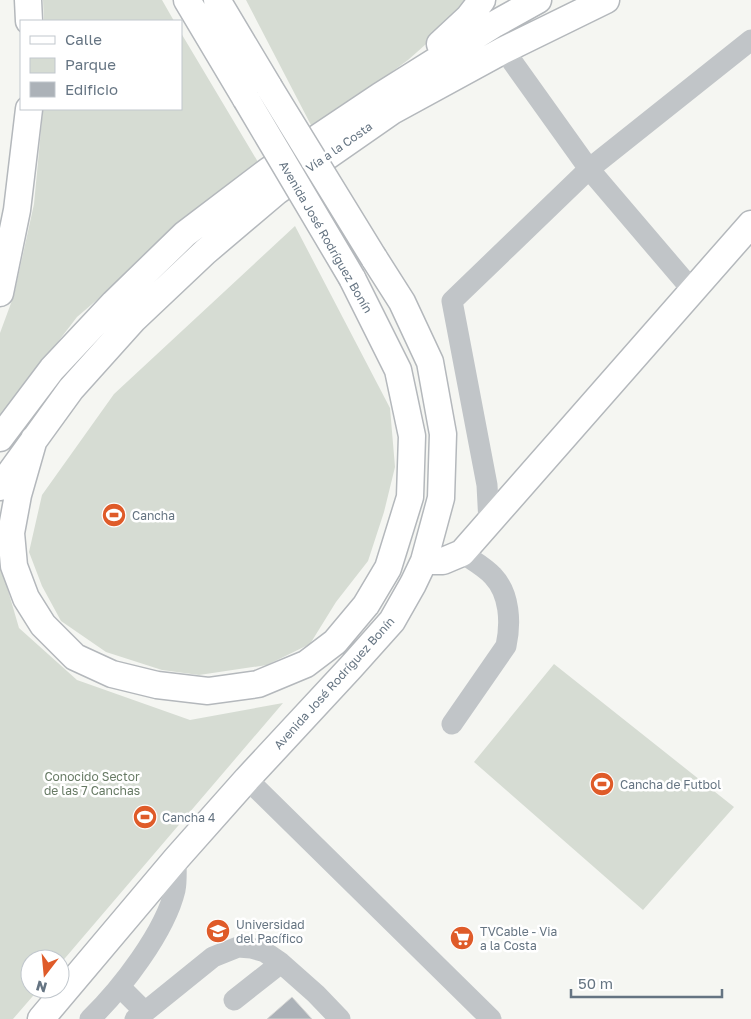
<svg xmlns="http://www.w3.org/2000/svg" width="751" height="1019" font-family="'Golos Text',sans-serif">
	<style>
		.green { fill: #d6dcd3 }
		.building { fill: #acb2b8; stroke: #d7d7d5 }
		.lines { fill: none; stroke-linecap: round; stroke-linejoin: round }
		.major-casing { stroke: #b4b8bc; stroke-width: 29 }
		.minor { stroke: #c1c5c8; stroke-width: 21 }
		.major { stroke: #fff; stroke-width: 26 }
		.major-bridge-casing { stroke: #b4b8bc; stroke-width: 29; stroke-linecap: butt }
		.major-bridge { stroke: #fff; stroke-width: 26 }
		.labels { text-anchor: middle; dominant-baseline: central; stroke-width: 5; stroke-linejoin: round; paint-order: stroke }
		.street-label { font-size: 12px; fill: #657482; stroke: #fff }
		.poi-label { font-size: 12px; fill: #657482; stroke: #fff; text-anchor: start }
		.park-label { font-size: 12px; fill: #677a64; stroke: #fff }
	</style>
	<rect width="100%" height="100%" fill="#f5f6f2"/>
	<!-- green -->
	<path class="green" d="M 43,0 L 162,0 L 174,21 L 44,21 Z
		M 246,0 L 472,0 L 468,7 L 408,60 L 345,106 L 312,127 Z
		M 181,33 L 258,162 L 77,317 L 0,417 L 0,333 L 14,295 L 34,204 L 43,109 L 181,109 Z
		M 295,226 L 390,408 L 395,467 L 384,512 L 368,561 L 336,602 L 310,644 L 267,665 L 199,675 L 162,670 L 106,652 L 61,621 L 42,586 L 29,552 L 42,495 L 114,394 Z
		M 0,563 L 19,628 L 77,680 L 190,720 L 283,703 L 60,964 L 60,959 L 30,959 L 30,989 L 39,989 L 13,1019 L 0,1019 Z
		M 554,664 L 734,807 L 643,910 L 474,762 Z"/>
	<!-- building -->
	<path class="building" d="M 292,997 L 312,1019 L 267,1019 Z"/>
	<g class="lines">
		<!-- major casing -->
		<g class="major-casing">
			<path id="major" d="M 28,0 L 29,21
				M 187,0 L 246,99
				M 217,0 L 269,87
				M 440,44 L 469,17 L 482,0
				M 0,293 L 17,210 L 29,109
				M 0,438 L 52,369 L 114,303 L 185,234 L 268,171 L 380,96 L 493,25 L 538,0
				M 34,439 L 18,495 L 11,533 L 14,566 L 26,598 L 43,625 L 75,657 L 112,674 L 157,685 L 208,691 L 258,684 L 306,664 L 335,642 L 366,605 L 388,568 L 410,497 L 412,436 L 398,370 L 352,278
				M 0,487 L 71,389 L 133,320 L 205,252 L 277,191 L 392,111 L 504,50 L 606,0
				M 424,561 L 443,561 L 462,553 L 751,224
				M 41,1019 L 176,859 L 247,779 L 351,667 L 392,621 L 413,584 L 424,561 L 441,498 L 443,434 L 430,362 L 402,302 L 374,258"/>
		</g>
		<!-- minor -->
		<path class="minor" d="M 504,50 L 589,169 L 693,291
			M 489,523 L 487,485 L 452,301 L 589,169 L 751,40
			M 452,724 L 506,646 C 511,623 510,594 493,576 C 485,567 472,560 462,553
			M 247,779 L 491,1019
			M 120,987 L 145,1012 L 135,1019
			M 234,1000 L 281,963
			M 145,1012 L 213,957 L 238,947 L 251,948 L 265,952 L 281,963 L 316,994 L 340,1019
			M 90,1019 C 121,989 165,932 175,890 C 177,880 176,869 176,859"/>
		<!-- major -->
		<use href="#major" class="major"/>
		<!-- major-bridge casing -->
		<g class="major-bridge-casing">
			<path id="major-bridge" d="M 269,87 L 374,258
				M 246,99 L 352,278"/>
		</g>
		<!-- major-bridge -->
		<use href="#major-bridge" class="major-bridge"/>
	</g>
	<!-- icons -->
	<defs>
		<g id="stadium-disc" transform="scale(1.25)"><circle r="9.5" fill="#df5b29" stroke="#fff"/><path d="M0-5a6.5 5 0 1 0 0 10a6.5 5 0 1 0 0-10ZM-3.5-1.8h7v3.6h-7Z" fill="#fff"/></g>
		<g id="university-disc" transform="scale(1.25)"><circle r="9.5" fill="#df5b29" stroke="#fff"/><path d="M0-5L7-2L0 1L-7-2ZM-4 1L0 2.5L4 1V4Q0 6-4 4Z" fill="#fff"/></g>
		<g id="supermarket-disc" transform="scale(1.25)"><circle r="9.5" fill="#df5b29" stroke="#fff"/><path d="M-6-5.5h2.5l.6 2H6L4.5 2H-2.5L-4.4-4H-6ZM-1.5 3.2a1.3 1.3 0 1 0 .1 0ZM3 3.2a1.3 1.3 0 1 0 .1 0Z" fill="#fff"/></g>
	</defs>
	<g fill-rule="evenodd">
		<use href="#stadium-disc" x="114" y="515"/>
		<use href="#stadium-disc" x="602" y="784"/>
		<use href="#stadium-disc" x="145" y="817"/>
		<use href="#university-disc" x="218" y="931"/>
		<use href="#supermarket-disc" x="462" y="938"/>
	</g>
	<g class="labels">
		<!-- street labels -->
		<g class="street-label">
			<text transform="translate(339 147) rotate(-35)">Vía a la Costa</text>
			<text transform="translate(326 237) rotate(60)">Avenida José Rodríguez Bonín</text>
			<text transform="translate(334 683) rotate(-48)">Avenida José Rodríguez Bonín</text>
		</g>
		<!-- poi labels -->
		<g class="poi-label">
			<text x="132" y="515">Cancha</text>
			<text x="620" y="784">Cancha de Futbol</text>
			<text x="162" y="817">Cancha 4</text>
			<text x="236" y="924">Universidad<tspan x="236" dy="14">del Pacífico</tspan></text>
			<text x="480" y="931">TVCable - Via<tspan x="480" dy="14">a la Costa</tspan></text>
		</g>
		<!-- park labels -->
		<g class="park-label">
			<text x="92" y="776">Conocido Sector<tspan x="92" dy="14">de las 7 Canchas</tspan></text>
		</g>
	</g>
	<!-- legend -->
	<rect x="20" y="20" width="162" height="90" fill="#ffffff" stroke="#c1c7cd"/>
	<rect x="30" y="36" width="25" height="8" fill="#ffffff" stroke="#c1c7cd"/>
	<text x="65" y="45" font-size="15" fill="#657482">Calle</text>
	<rect x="30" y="58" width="25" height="15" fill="#d6dcd3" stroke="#c1c7cd"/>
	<text x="65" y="70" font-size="15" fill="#657482">Parque</text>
	<rect x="30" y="82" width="25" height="15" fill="#acb2b8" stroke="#c1c7cd"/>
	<text x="65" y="95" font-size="15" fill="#657482">Edificio</text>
	<!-- north arrow -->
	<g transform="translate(45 974) rotate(196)"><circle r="24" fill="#ffffff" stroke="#c1c7cd"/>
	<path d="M0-4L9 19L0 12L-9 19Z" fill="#df5b29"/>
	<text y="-8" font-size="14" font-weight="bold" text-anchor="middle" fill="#657482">N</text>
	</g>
	<!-- scale -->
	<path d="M571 989v8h151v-8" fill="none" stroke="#657482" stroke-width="2.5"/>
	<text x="578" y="989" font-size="15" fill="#657482" stroke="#ffffff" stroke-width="4" paint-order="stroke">50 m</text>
</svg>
